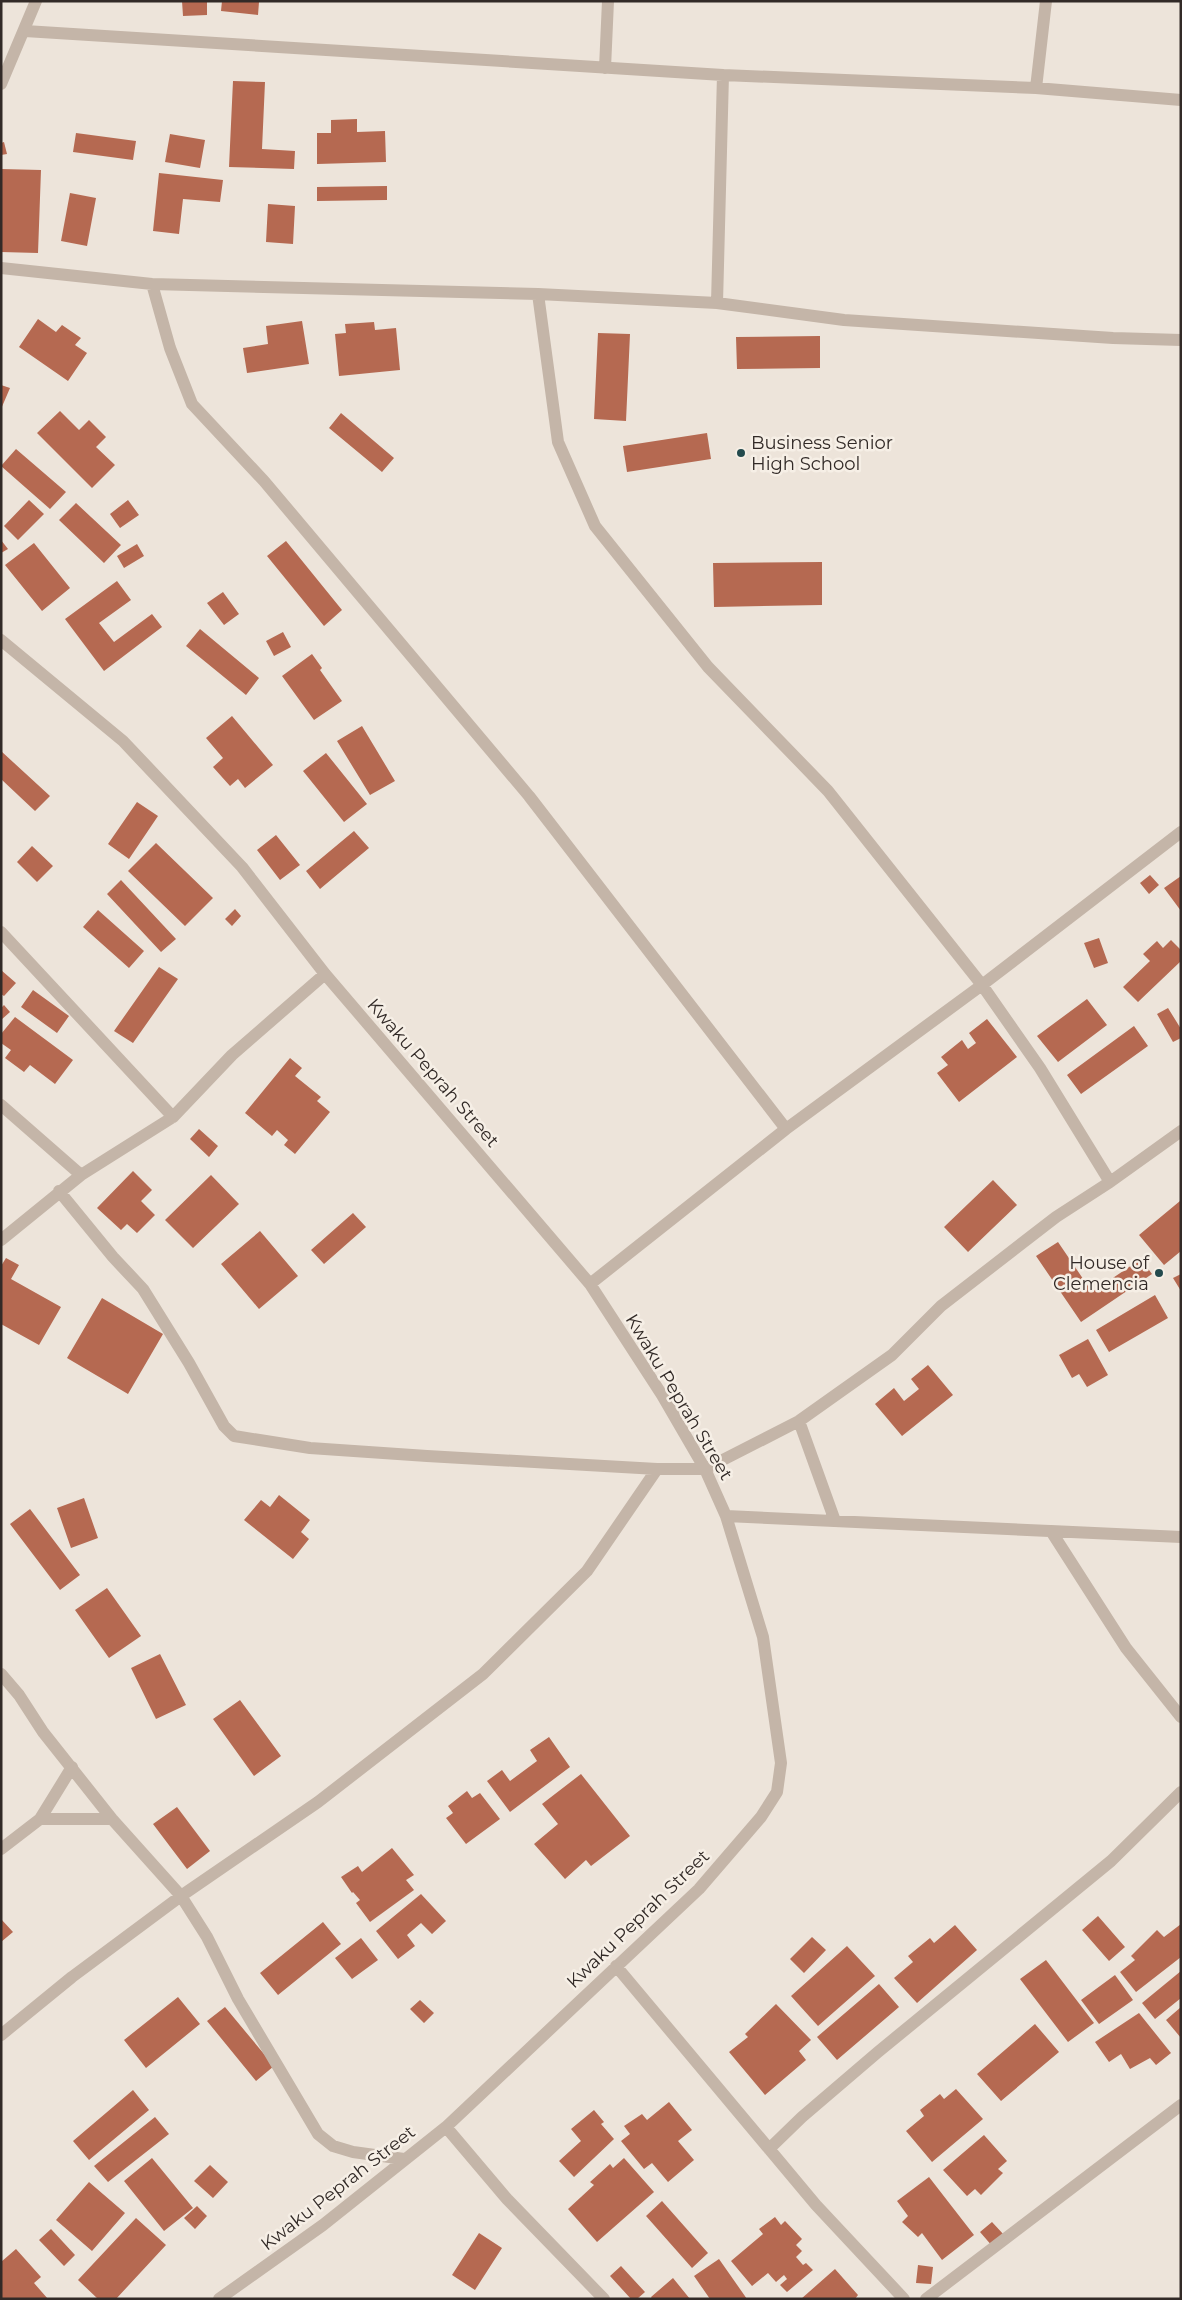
<svg xmlns="http://www.w3.org/2000/svg" width="1182" height="2300" font-family="Montserrat,sans-serif">
	<style>
		.building { fill: #b56951 }
		.lines { fill: none; stroke-linecap: round; stroke-linejoin: round }
		.street { stroke: #c4b5a8; stroke-width: 12 }
		.poi-dot { fill: #234a4d; stroke: #f6efe6; stroke-width: 2 }
		.labels { text-anchor: middle; dominant-baseline: central; stroke-width: 5; stroke-linejoin: round; paint-order: stroke }
		.poi-label { font-size: 18px; fill: #322a27; stroke: #f6efe6; text-anchor: start }
		.street-label { font-size: 18px; fill: #322a27; stroke: #f6efe6 }
	</style>
	<rect width="100%" height="100%" fill="#ede4da"/>
	<!-- building -->
	<path class="building" d="M 182,1 L 207,1 L 207,15 L 183,16 Z
		M 222,1 L 259,2 L 258,15 L 221,11 Z
		M 233,81 L 265,82 L 262,149 L 295,151 L 294,169 L 229,167 Z
		M 357,119 L 357,132 L 385,131 L 386,162 L 317,164 L 317,133 L 331,133 L 331,120 Z
		M 76,133 L 136,141 L 133,160 L 73,152 Z
		M 170,134 L 205,140 L 200,168 L 165,162 Z
		M 4,142 L 7,154 L 1,155 L 1,143 Z
		M 1,169 L 41,170 L 38,253 L 1,252 Z
		M 159,173 L 223,180 L 220,202 L 183,199 L 179,234 L 153,231 Z
		M 387,186 L 387,200 L 317,201 L 317,187 Z
		M 70,193 L 96,198 L 87,246 L 61,241 Z
		M 268,204 L 295,206 L 293,244 L 266,242 Z
		M 38,319 L 56,332 L 62,325 L 81,338 L 75,345 L 87,353 L 68,381 L 19,347 Z
		M 302,321 L 309,364 L 247,373 L 243,348 L 268,344 L 266,326 Z
		M 374,322 L 375,330 L 396,328 L 400,370 L 339,376 L 335,334 L 346,333 L 345,324 Z
		M 598,333 L 630,334 L 626,421 L 594,419 Z
		M 820,336 L 820,368 L 737,369 L 736,337 Z
		M 1,385 L 10,388 L 1,409 Z
		M 60,411 L 79,430 L 89,420 L 106,437 L 96,447 L 115,465 L 92,488 L 37,433 Z
		M 341,413 L 394,458 L 382,472 L 329,428 Z
		M 707,433 L 711,459 L 627,472 L 623,446 Z
		M 16,449 L 66,492 L 50,509 L 1,466 Z
		M 29,500 L 44,514 L 18,540 L 4,526 Z
		M 128,500 L 139,515 L 120,528 L 110,514 Z
		M 76,503 L 121,545 L 104,563 L 59,520 Z
		M 1,540 L 8,549 L 1,553 Z
		M 286,541 L 342,610 L 324,626 L 267,556 Z
		M 34,543 L 70,588 L 42,611 L 5,565 Z
		M 137,544 L 144,556 L 124,568 L 117,556 Z
		M 822,562 L 822,605 L 714,607 L 713,563 Z
		M 117,581 L 131,600 L 99,623 L 114,642 L 152,614 L 162,627 L 104,671 L 65,619 Z
		M 223,592 L 239,614 L 224,625 L 207,603 Z
		M 200,629 L 259,678 L 246,695 L 186,646 Z
		M 283,632 L 291,647 L 274,656 L 266,641 Z
		M 312,654 L 322,668 L 320,670 L 342,701 L 314,720 L 282,676 Z
		M 232,716 L 273,765 L 245,788 L 238,779 L 230,786 L 213,767 L 223,758 L 206,738 Z
		M 362,726 L 395,781 L 370,795 L 337,741 Z
		M 1,751 L 50,796 L 35,811 L 1,779 Z
		M 326,753 L 367,804 L 344,822 L 303,771 Z
		M 137,802 L 158,816 L 129,859 L 108,844 Z
		M 354,831 L 369,848 L 320,889 L 306,871 Z
		M 276,835 L 300,865 L 280,880 L 257,850 Z
		M 156,843 L 213,898 L 185,926 L 128,871 Z
		M 32,846 L 53,866 L 37,882 L 17,862 Z
		M 1150,875 L 1159,885 L 1149,894 L 1140,883 Z
		M 1181,876 L 1181,911 L 1164,888 Z
		M 121,880 L 176,939 L 161,952 L 107,894 Z
		M 235,909 L 241,916 L 232,926 L 225,919 Z
		M 98,910 L 144,951 L 129,968 L 83,927 Z
		M 1099,938 L 1108,963 L 1094,968 L 1084,943 Z
		M 1171,940 L 1181,950 L 1181,961 L 1138,1002 L 1123,987 L 1150,961 L 1143,954 L 1157,941 L 1163,948 Z
		M 159,967 L 178,979 L 133,1043 L 114,1031 Z
		M 1,970 L 16,983 L 4,996 L 1,994 Z
		M 33,990 L 69,1016 L 57,1033 L 21,1007 Z
		M 1087,999 L 1107,1025 L 1058,1062 L 1037,1036 Z
		M 4,1005 L 10,1012 L 1,1020 L 1,1008 Z
		M 1168,1008 L 1181,1029 L 1181,1038 L 1173,1042 L 1157,1014 Z
		M 15,1017 L 73,1060 L 55,1084 L 30,1065 L 24,1072 L 5,1058 L 11,1050 L 1,1043 L 1,1034 Z
		M 987,1019 L 1017,1057 L 959,1102 L 937,1073 L 948,1065 L 941,1057 L 962,1040 L 968,1049 L 976,1043 L 969,1033 Z
		M 1134,1026 L 1148,1046 L 1081,1094 L 1067,1075 Z
		M 290,1058 L 302,1068 L 295,1076 L 321,1097 L 317,1101 L 330,1112 L 295,1154 L 284,1145 L 288,1140 L 277,1130 L 272,1136 L 245,1113 Z
		M 199,1129 L 218,1146 L 209,1157 L 190,1139 Z
		M 133,1171 L 152,1190 L 141,1201 L 155,1215 L 137,1233 L 127,1224 L 121,1230 L 97,1208 Z
		M 211,1175 L 239,1204 L 193,1248 L 165,1220 Z
		M 993,1180 L 1017,1205 L 968,1252 L 944,1227 Z
		M 1180,1201 L 1181,1251 L 1164,1265 L 1139,1235 Z
		M 353,1213 L 366,1227 L 324,1264 L 311,1250 Z
		M 260,1231 L 298,1276 L 259,1309 L 221,1264 Z
		M 1058,1242 L 1092,1292 L 1141,1259 L 1152,1274 L 1081,1322 L 1036,1256 Z
		M 6,1258 L 19,1265 L 11,1279 L 61,1307 L 39,1345 L 1,1324 L 1,1266 Z
		M 1181,1274 L 1181,1291 L 1173,1278 Z
		M 1155,1295 L 1168,1318 L 1109,1352 L 1096,1330 Z
		M 102,1298 L 163,1334 L 128,1394 L 67,1358 Z
		M 1088,1339 L 1108,1375 L 1087,1387 L 1079,1374 L 1072,1378 L 1059,1355 Z
		M 928,1365 L 953,1395 L 902,1436 L 875,1404 L 894,1388 L 904,1401 L 919,1389 L 911,1379 Z
		M 279,1495 L 310,1520 L 301,1532 L 309,1539 L 293,1559 L 244,1520 L 261,1500 L 270,1507 Z
		M 84,1498 L 98,1538 L 71,1548 L 57,1508 Z
		M 30,1509 L 80,1575 L 60,1590 L 10,1524 Z
		M 107,1588 L 141,1636 L 109,1658 L 75,1610 Z
		M 160,1654 L 186,1705 L 156,1719 L 131,1668 Z
		M 240,1700 L 281,1756 L 254,1776 L 213,1719 Z
		M 549,1737 L 570,1767 L 510,1812 L 487,1781 L 502,1770 L 510,1781 L 537,1761 L 530,1750 Z
		M 581,1774 L 630,1836 L 591,1866 L 586,1860 L 565,1879 L 534,1844 L 558,1824 L 542,1804 Z
		M 467,1791 L 472,1798 L 480,1793 L 500,1819 L 466,1844 L 446,1818 L 453,1813 L 448,1806 Z
		M 177,1807 L 210,1851 L 187,1869 L 153,1824 Z
		M 392,1848 L 414,1875 L 406,1880 L 414,1890 L 370,1922 L 356,1903 L 360,1900 L 353,1892 L 352,1893 L 341,1877 L 358,1866 L 362,1872 Z
		M 421,1894 L 446,1921 L 432,1934 L 421,1923 L 407,1935 L 415,1946 L 398,1959 L 376,1931 Z
		M 1098,1916 L 1125,1947 L 1109,1961 L 1082,1930 Z
		M 1,1919 L 13,1932 L 1,1942 Z
		M 323,1922 L 341,1944 L 278,1995 L 260,1973 Z
		M 1181,1924 L 1181,1957 L 1136,1992 L 1120,1972 L 1135,1960 L 1131,1956 L 1157,1930 L 1164,1937 Z
		M 955,1925 L 977,1950 L 917,2003 L 894,1978 L 913,1962 L 908,1956 L 930,1938 L 934,1943 Z
		M 812,1937 L 826,1950 L 804,1973 L 790,1959 Z
		M 361,1938 L 378,1960 L 352,1979 L 335,1958 Z
		M 847,1946 L 875,1976 L 818,2026 L 791,1996 Z
		M 1046,1960 L 1094,2023 L 1068,2042 L 1020,1979 Z
		M 1181,1971 L 1181,1998 L 1155,2019 L 1142,2003 Z
		M 1115,1975 L 1133,2000 L 1099,2024 L 1081,2000 Z
		M 879,1984 L 899,2007 L 837,2060 L 817,2037 Z
		M 178,1997 L 200,2024 L 146,2068 L 124,2040 Z
		M 420,2000 L 434,2013 L 424,2023 L 410,2009 Z
		M 776,2004 L 811,2040 L 799,2051 L 806,2060 L 765,2095 L 729,2052 L 748,2037 L 745,2034 Z
		M 225,2007 L 274,2066 L 256,2081 L 207,2021 Z
		M 1181,2007 L 1181,2038 L 1166,2020 Z
		M 1139,2013 L 1171,2053 L 1156,2065 L 1150,2058 L 1130,2069 L 1121,2054 L 1109,2062 L 1095,2042 Z
		M 1035,2024 L 1059,2052 L 1001,2101 L 977,2074 Z
		M 956,2089 L 983,2119 L 932,2162 L 906,2131 L 924,2116 L 920,2110 L 940,2094 L 944,2099 Z
		M 133,2090 L 149,2110 L 89,2160 L 73,2141 Z
		M 669,2102 L 692,2130 L 678,2141 L 694,2160 L 668,2182 L 652,2163 L 644,2169 L 621,2141 L 630,2134 L 624,2126 L 642,2114 L 647,2120 Z
		M 594,2110 L 604,2122 L 601,2124 L 614,2139 L 574,2177 L 559,2161 L 581,2141 L 571,2129 Z
		M 155,2117 L 169,2134 L 108,2182 L 94,2166 Z
		M 984,2135 L 1007,2161 L 998,2169 L 1003,2173 L 981,2195 L 975,2189 L 967,2196 L 943,2170 Z
		M 152,2158 L 193,2208 L 164,2231 L 124,2181 Z
		M 624,2158 L 654,2192 L 597,2242 L 568,2209 L 594,2185 L 590,2182 L 610,2164 L 613,2168 Z
		M 210,2165 L 228,2182 L 213,2198 L 194,2181 Z
		M 929,2177 L 974,2235 L 942,2260 L 922,2233 L 918,2237 L 902,2222 L 908,2216 L 897,2201 Z
		M 89,2182 L 125,2213 L 92,2251 L 56,2220 Z
		M 662,2201 L 708,2253 L 692,2268 L 646,2216 Z
		M 197,2206 L 207,2216 L 195,2229 L 184,2218 Z
		M 775,2217 L 781,2225 L 785,2221 L 802,2239 L 796,2245 L 802,2251 L 796,2257 L 803,2265 L 806,2263 L 813,2270 L 787,2292 L 780,2285 L 787,2279 L 784,2275 L 776,2282 L 768,2273 L 752,2286 L 731,2261 L 763,2234 L 759,2229 Z
		M 136,2218 L 166,2245 L 116,2299 L 98,2299 L 78,2280 Z
		M 992,2222 L 1005,2236 L 993,2247 L 980,2232 Z
		M 51,2229 L 75,2255 L 64,2266 L 39,2240 Z
		M 479,2233 L 502,2248 L 475,2290 L 452,2275 Z
		M 16,2249 L 41,2277 L 34,2283 L 48,2299 L 1,2299 L 1,2262 Z
		M 719,2259 L 747,2299 L 710,2299 L 694,2276 Z
		M 918,2265 L 933,2267 L 931,2284 L 916,2283 Z
		M 621,2266 L 645,2292 L 637,2299 L 631,2299 L 610,2276 Z
		M 835,2269 L 858,2295 L 855,2299 L 801,2299 Z
		M 673,2278 L 690,2299 L 652,2299 L 651,2297 Z"/>
	<g class="lines">
		<!-- street -->
		<path class="street" d="M 605,68 L 608,1
			M 723,75 L 1036,88 L 1046,1
			M 1,84 L 36,1
			M 1036,88 L 1181,100
			M 1,268 L 152,284 L 538,294 L 717,303 L 723,75 L 25,31
			M 152,284 L 170,348 L 192,404 L 264,481 L 529,796 L 786,1129
			M 538,294 L 558,442 L 595,526 L 708,667 L 828,791 L 982,985 L 1040,1068 L 1110,1182
			M 717,303 L 844,320 L 1113,338 L 1181,340
			M 1,640 L 123,741 L 242,867 L 325,974 L 590,1284 L 662,1395 L 705,1469 L 726,1516 L 763,1637 L 781,1763 L 777,1792 L 761,1817 L 699,1889 L 446,2127 L 323,2225 L 219,2299
			M 1,932 L 173,1117 L 232,1055 L 325,974
			M 1,1105 L 81,1175
			M 59,1191 L 113,1257 L 143,1289 L 189,1363 L 224,1426 L 234,1436 L 310,1448 L 427,1456 L 657,1469 L 705,1469 L 799,1421 L 892,1355 L 941,1306 L 1056,1217 L 1110,1182 L 1181,1131
			M 1,1240 L 81,1175 L 173,1117
			M 590,1284 L 786,1129 L 982,985 L 1181,832
			M 799,1421 L 835,1521
			M 726,1516 L 1181,1537
			M 1051,1531 L 1126,1648 L 1181,1717
			M 1,1674 L 19,1695 L 43,1732 L 112,1819 L 181,1896 L 207,1937 L 238,1999 L 318,2134 L 333,2146 L 353,2152 L 404,2159
			M 40,1819 L 112,1819
			M 1,1849 L 40,1819 L 72,1767
			M 616,1966 L 816,2205 L 904,2299
			M 1,2035 L 72,1977 L 181,1896 L 318,1802 L 483,1674 L 587,1571 L 657,1469
			M 446,2127 L 507,2199 L 604,2299
			M 769,2149 L 802,2117 L 878,2052 L 1111,1861 L 1181,1792
			M 926,2299 L 1181,2105"/>
	</g>
	<!-- markers -->
	<g class="poi-dot">
		<circle cx="741" cy="453" r="5"/>
		<circle cx="1159" cy="1273" r="5"/>
	</g>
	<g class="labels">
		<!-- poi labels -->
		<g class="poi-label">
			<text x="751" y="443">Business Senior<tspan x="751" dy="21">High School</tspan></text>
			<text x="1149" y="1263" text-anchor="end">House of<tspan x="1149" dy="21">Clemencia</tspan></text>
		</g>
		<!-- street labels -->
		<g class="street-label">
			<text transform="translate(433 1073) rotate(49)">Kwaku Peprah Street</text>
			<text transform="translate(679 1397) rotate(59)">Kwaku Peprah Street</text>
			<text transform="translate(638 1919) rotate(-44)">Kwaku Peprah Street</text>
			<text transform="translate(338 2188) rotate(-38)">Kwaku Peprah Street</text>
		</g>
	</g>
	<!-- border -->
	<rect width="1182" height="2300" fill="none" stroke="#322a27" stroke-width="5"/>
</svg>
